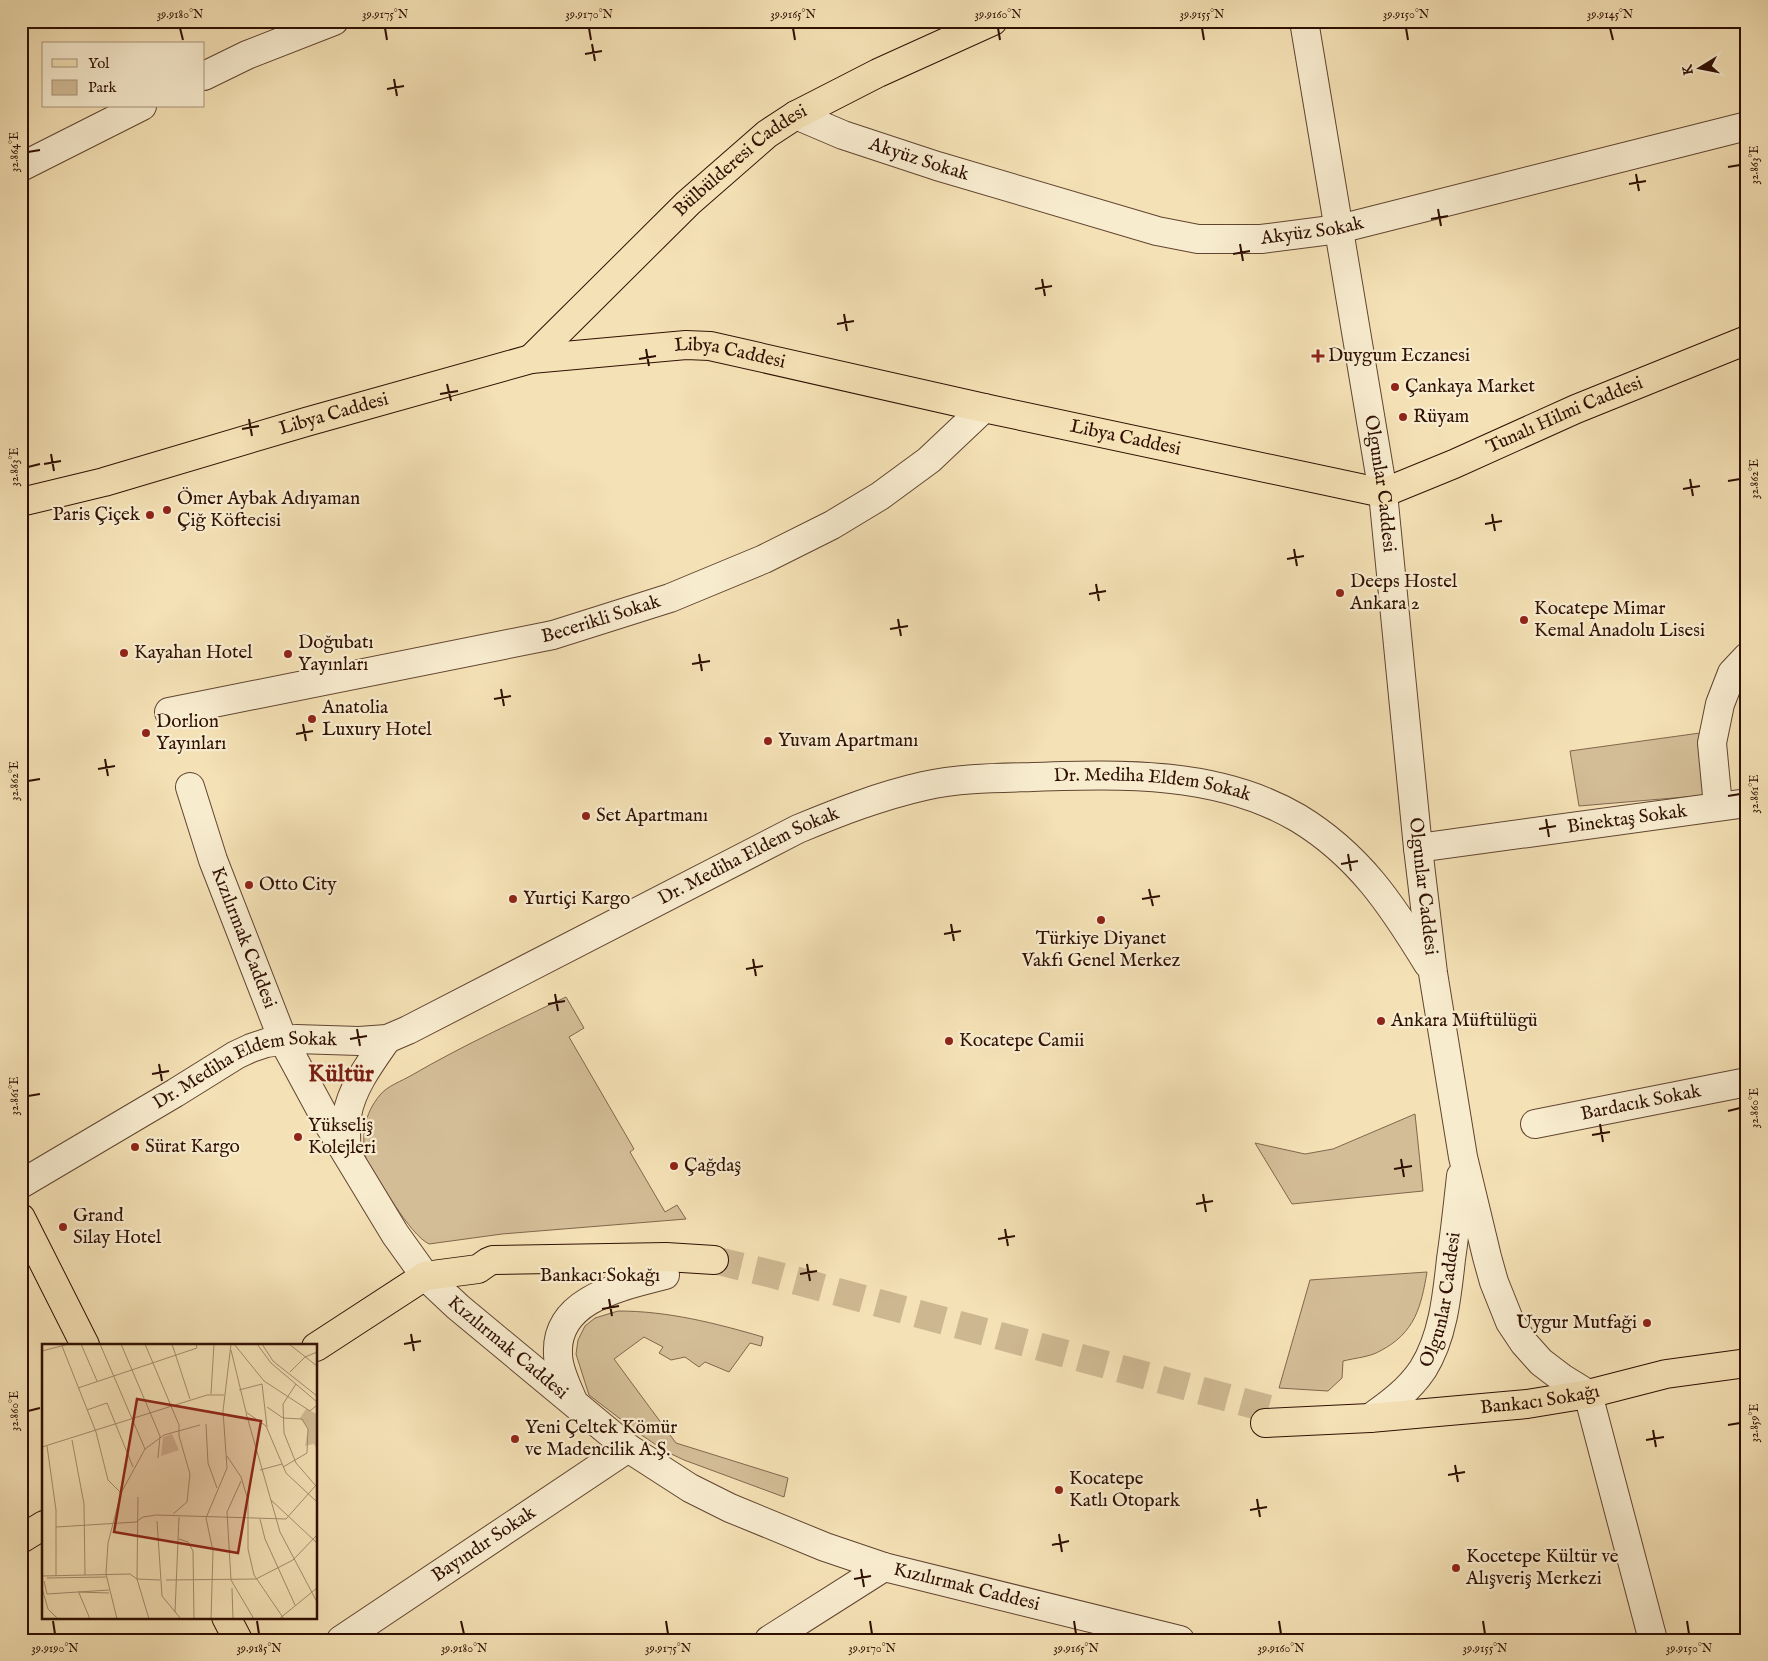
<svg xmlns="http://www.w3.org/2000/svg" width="1768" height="1661" font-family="'IM FELL English',serif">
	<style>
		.green { fill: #d3bd97; stroke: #82664d }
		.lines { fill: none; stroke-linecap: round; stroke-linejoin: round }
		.major-tunnel { stroke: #cdb791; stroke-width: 28; stroke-dasharray: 28 14; stroke-linecap: butt }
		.minor-casing { stroke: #614430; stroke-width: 30 }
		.major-casing { stroke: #301003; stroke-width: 30 }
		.minor { stroke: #f8eccf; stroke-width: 28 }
		.major { stroke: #f4e1b5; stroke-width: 28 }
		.ticks { fill: none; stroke: #301003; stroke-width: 2 }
		.poi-dot { fill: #8f2418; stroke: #f8eccf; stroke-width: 2 }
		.labels { text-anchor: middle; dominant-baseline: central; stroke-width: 4.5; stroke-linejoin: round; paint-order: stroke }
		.street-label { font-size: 19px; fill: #301003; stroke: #f8eccf }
		.poi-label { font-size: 19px; fill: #301003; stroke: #f8eccf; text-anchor: start }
		.district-label { font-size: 24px; font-weight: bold; fill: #7a1f14; stroke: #f8eccf }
		.inset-road { fill: none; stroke: #a68d6e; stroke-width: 1 }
		.view { fill: #8f2418; fill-opacity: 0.15; stroke: #8f2418; stroke-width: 2.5 }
		.inset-edge { fill: none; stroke: #301003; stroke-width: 2.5 }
		.neatline { fill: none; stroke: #301003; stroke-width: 2 }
		.ticks-label { font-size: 12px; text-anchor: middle; fill: #301003 }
	</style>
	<rect width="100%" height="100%" fill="#f4e1b5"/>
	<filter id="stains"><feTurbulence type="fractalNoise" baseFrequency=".004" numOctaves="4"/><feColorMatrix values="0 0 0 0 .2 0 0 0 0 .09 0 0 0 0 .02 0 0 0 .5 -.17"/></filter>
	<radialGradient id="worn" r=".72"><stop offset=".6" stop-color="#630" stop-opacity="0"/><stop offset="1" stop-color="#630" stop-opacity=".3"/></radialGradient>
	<!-- green -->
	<path class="green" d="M 1700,733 L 1709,795 L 1579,806 L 1570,751 Z
		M 566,997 L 584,1028 L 569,1037 L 634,1149 L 630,1152 L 665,1212 L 677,1205 L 686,1219 L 502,1234 L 429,1244 C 409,1234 380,1181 366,1159 C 361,1136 364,1114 380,1095 C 387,1086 402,1081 412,1075 C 462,1046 514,1022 566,997 Z
		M 1415,1114 L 1423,1191 L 1292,1204 L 1255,1143 L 1305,1154 L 1333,1149 Z
		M 1427,1272 C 1421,1307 1415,1333 1380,1351 C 1370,1357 1355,1358 1343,1361 L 1342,1378 L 1328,1391 L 1279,1388 L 1310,1280 Z
		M 618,1311 C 668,1311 715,1323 763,1337 L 761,1346 L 750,1343 L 729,1372 L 705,1362 L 699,1367 L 685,1357 L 671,1360 L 659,1353 L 663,1347 L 644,1337 L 614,1359 L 676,1443 L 788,1478 L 784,1497 L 684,1460 L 665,1451 L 640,1434 L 589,1395 L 576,1354 L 578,1340 L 585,1326 L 595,1318 Z"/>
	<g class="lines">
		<!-- major-tunnel -->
		<path class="major-tunnel" d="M 714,1260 L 772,1274 L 1269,1409"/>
		<!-- minor casing -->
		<g class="minor-casing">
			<g id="minor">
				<path id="s1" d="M 1304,21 L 1383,493 L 1418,848 L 1433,973 L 1463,1157 L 1487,1257 L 1494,1282 L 1510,1322 L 1524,1343 L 1541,1362 L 1562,1378 L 1588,1394 L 1653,1640"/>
				<path d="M 204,76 L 247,55 L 334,21"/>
				<path id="s2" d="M 796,115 L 843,135 L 937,166 L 1157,231 L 1198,239 L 1261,239 L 1339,229 L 1747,126"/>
				<path d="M 21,167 L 142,106"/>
				<path id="s3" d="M 169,712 L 553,635 L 670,598 L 764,559 L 832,525 L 880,496 L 929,460 L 984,408"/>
				<path id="s4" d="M 190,787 L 213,860 L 283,1040 L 329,1125 L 395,1234 L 425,1276 L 458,1307 L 628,1448 L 690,1488 L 730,1508 L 825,1547 L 884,1567 L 1180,1640"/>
				<path d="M 1718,806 L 1712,743 L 1720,704 L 1732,673 L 1747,657"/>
				<path id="s5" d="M 1418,848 L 1747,803"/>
				<path id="s6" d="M 1535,1124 L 1747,1082"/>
				<path d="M 347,1154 C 346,1141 345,1128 347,1115 C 352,1087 371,1062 387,1039"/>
				<path id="s7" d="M 21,1184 L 175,1093 L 236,1055 L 251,1048 L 266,1043 L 296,1039 L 359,1041 L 387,1039 L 408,1030 L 798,829 C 839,812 880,796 924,786 C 960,778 996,778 1033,777 C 1123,774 1218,771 1298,818 C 1359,855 1392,905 1428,964"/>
				<path d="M 573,1401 C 567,1386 558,1370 558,1354 C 555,1298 624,1286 665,1275"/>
				<path id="s8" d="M 1370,1418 C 1390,1404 1409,1390 1423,1369 C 1443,1337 1447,1296 1451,1259 C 1455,1232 1458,1204 1461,1176"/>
				<path id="s9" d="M 341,1640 L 628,1448"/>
				<path d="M 769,1640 L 884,1567"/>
			</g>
		</g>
		<!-- major casing -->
		<g class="major-casing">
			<g id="major">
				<path id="s10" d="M 531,359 L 688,203 L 767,134 L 796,115 L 878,73 L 993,21"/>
				<path id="s11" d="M 21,502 L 104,482 L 306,422 L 531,359 L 686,345 L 710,346 L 984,408 L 1383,493 L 1454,464 L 1576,409 L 1747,340"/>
				<path d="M 21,1218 L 85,1345"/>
				<path d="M 316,1347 L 425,1276 L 478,1269 L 488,1262 L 493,1260 L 666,1257 L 714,1260"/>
				<path id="s12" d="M 1265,1423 L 1370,1418 L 1527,1404 L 1588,1394 L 1666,1374 L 1747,1363"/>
				<path d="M 21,1539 L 44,1525"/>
				<path d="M 226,1617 L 238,1640"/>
			</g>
		</g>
		<!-- minor -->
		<use href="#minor" class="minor"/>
		<!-- major -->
		<use href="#major" class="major"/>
	</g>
	<!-- ticks -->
	<path class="ticks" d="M 180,28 L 183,40M 385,28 L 387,40M 589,28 L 591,40M 793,28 L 795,40M 998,28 L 1000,40M 1202,28 L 1204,40M 1406,28 L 1408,40M 1610,28 L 1613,40M 592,44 L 595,61M 585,54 L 602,51M 394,79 L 397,96M 387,89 L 404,86M 28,152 L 40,150M 1728,167 L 1740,165M 1636,174 L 1639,191M 1629,184 L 1646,181M 1438,209 L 1441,226M 1431,219 L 1448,216M 1240,244 L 1243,261M 1233,254 L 1250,251M 1042,279 L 1045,296M 1035,289 L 1052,286M 844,314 L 847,331M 837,324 L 854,321M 646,349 L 649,366M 639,359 L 656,356M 447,384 L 451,401M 440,394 L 458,391M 249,419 L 252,436M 242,429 L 259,426M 51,454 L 54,471M 44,464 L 61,461M 28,467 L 40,464M 1690,479 L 1693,496M 1728,481 L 1740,479M 1683,489 L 1700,486M 1492,514 L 1495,531M 1485,524 L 1502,521M 1294,549 L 1297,566M 1287,559 L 1304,556M 1096,584 L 1099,601M 1089,594 L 1106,591M 898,619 L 901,636M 890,629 L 908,626M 699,654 L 702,671M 692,664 L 710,661M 501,689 L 504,706M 494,699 L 511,696M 303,724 L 306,741M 296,734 L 313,731M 105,759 L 108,776M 98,769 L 115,766M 28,781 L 40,779M 1728,796 L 1740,794M 1546,819 L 1549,837M 1539,829 L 1556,826M 1348,854 L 1351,871M 1341,864 L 1358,861M 1149,889 L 1153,906M 1142,899 L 1160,896M 951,924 L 954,941M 944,934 L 961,931M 753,959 L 756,976M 746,969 L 763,966M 555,994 L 558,1011M 548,1004 L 565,1001M 357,1029 L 360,1046M 350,1039 L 367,1036M 159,1064 L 162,1081M 152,1074 L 169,1071M 28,1096 L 40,1094M 1728,1111 L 1740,1108M 1600,1124 L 1603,1142M 1592,1135 L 1610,1132M 1401,1159 L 1404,1177M 1394,1169 L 1412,1166M 1203,1194 L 1206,1212M 1196,1204 L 1213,1201M 1005,1229 L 1008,1246M 998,1239 L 1015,1236M 807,1264 L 810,1281M 800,1274 L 817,1271M 609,1299 L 612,1316M 602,1309 L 619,1306M 411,1334 L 414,1351M 404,1344 L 421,1341M 28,1411 L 40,1408M 1728,1425 L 1740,1423M 1653,1430 L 1656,1447M 1646,1440 L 1664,1437M 1455,1465 L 1458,1482M 1448,1475 L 1465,1472M 1257,1499 L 1260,1517M 1250,1510 L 1267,1507M 1059,1534 L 1062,1552M 1052,1545 L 1069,1541M 861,1569 L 864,1587M 854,1579 L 871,1576M 53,1621 L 55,1634M 257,1621 L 259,1634M 461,1621 L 464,1634M 666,1621 L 668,1634M 870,1621 L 872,1634M 1074,1621 L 1076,1634M 1279,1621 L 1281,1634M 1483,1621 L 1485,1634M 1687,1621 L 1689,1634"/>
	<!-- markers -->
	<g class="poi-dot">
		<path d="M1315.5 348.5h5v5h5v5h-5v5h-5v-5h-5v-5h5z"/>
		<circle cx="1395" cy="387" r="5"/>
		<circle cx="1403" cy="417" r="5"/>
		<circle cx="167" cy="510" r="5"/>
		<circle cx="150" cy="515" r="5"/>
		<circle cx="1340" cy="593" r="5"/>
		<circle cx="1524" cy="620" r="5"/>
		<circle cx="124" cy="653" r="5"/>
		<circle cx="288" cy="654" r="5"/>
		<circle cx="312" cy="719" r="5"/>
		<circle cx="146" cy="733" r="5"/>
		<circle cx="768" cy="741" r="5"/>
		<circle cx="586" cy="816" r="5"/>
		<circle cx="249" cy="885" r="5"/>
		<circle cx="513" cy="899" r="5"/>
		<circle cx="1101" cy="920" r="5"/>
		<circle cx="1381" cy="1021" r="5"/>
		<circle cx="949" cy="1041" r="5"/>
		<circle cx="298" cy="1137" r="5"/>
		<circle cx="135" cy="1147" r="5"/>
		<circle cx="674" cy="1166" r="5"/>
		<circle cx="63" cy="1227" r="5"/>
		<circle cx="1647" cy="1323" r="5"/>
		<circle cx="515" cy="1439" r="5"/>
		<circle cx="1059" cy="1490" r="5"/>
		<circle cx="1456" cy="1568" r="5"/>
	</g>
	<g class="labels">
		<!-- street labels -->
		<g class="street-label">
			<text stroke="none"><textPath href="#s2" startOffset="131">Akyüz Sokak</textPath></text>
			<text stroke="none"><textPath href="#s10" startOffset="289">Bülbülderesi Caddesi</textPath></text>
			<text stroke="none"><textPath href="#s2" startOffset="536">Akyüz Sokak</textPath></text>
			<text stroke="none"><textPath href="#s11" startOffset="730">Libya Caddesi</textPath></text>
			<text stroke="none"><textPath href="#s11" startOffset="325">Libya Caddesi</textPath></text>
			<text stroke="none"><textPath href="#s11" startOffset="1596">Tunalı Hilmi Caddesi</textPath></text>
			<text stroke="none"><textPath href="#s11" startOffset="1135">Libya Caddesi</textPath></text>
			<text stroke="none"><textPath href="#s1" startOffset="469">Olgunlar Caddesi</textPath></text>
			<text stroke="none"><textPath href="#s3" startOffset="442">Becerikli Sokak</textPath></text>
			<text stroke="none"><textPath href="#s7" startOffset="1229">Dr. Mediha Eldem Sokak</textPath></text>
			<text stroke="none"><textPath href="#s5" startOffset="211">Binektaş Sokak</textPath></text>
			<text stroke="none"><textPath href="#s7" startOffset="810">Dr. Mediha Eldem Sokak</textPath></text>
			<text stroke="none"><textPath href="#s1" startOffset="874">Olgunlar Caddesi</textPath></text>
			<text stroke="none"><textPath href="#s4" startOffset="160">Kızılırmak Caddesi</textPath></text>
			<text stroke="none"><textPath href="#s7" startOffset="255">Dr. Mediha Eldem Sokak</textPath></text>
			<text stroke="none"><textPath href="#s6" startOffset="108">Bardacık Sokak</textPath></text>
			<text x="600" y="1276">Bankacı Sokağı</text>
			<text stroke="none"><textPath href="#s8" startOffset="145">Olgunlar Caddesi</textPath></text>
			<text stroke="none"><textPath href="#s4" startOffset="655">Kızılırmak Caddesi</textPath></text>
			<text stroke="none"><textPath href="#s12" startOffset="276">Bankacı Sokağı</textPath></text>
			<text stroke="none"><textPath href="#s9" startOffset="172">Bayındır Sokak</textPath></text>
			<text stroke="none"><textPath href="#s4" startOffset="1180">Kızılırmak Caddesi</textPath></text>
		</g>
		<!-- poi labels -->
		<g class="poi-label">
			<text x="1328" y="356">Duygum Eczanesi</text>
			<text x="1405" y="387">Çankaya Market</text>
			<text x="1413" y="417">Rüyam</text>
			<text x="177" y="499">Ömer Aybak Adıyaman<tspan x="177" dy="22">Çiğ Köftecisi</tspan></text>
			<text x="140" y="515" text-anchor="end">Paris Çiçek</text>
			<text x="1350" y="582">Deeps Hostel<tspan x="1350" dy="22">Ankara 2</tspan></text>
			<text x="1534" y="609">Kocatepe Mimar<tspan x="1534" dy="22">Kemal Anadolu Lisesi</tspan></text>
			<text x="298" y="643">Doğubatı<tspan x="298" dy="22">Yayınları</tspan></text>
			<text x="134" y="653">Kayahan Hotel</text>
			<text x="322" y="708">Anatolia<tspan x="322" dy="22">Luxury Hotel</tspan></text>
			<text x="156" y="722">Dorlion<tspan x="156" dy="22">Yayınları</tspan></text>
			<text x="778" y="741">Yuvam Apartmanı</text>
			<text x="596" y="816">Set Apartmanı</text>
			<text x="259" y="885">Otto City</text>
			<text x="523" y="899">Yurtiçi Kargo</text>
			<text x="1101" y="939" text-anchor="middle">Türkiye Diyanet<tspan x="1101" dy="22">Vakfı Genel Merkez</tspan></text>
			<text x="1391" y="1021">Ankara Müftülügü</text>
			<text x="959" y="1041">Kocatepe Camii</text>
			<text x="308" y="1126">Yükseliş<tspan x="308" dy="22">Kolejleri</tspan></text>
			<text x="145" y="1147">Sürat Kargo</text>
			<text x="684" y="1166">Çağdaş</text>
			<text x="73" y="1216">Grand<tspan x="73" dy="22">Silay Hotel</tspan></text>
			<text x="1637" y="1323" text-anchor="end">Uygur Mutfaği</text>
			<text x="525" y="1428">Yeni Çeltek Kömür<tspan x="525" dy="22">ve Madencilik A.Ş.</tspan></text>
			<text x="1069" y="1479">Kocatepe<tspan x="1069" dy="22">Katlı Otopark</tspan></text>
			<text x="1466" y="1557">Kocetepe Kültür ve<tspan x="1466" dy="22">Alışveriş Merkezi</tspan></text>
		</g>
		<!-- district labels -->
		<g class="district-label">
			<text x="341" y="1074">Kültür</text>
		</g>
	</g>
	<!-- overview -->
	<g transform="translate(42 1344)">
		<rect width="275" height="275" fill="#f4e1b5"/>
		<path d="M 264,65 L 275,70 L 275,106 L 272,100 L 263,102 L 266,85 L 258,74 ZM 130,90 L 137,106 L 119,112 L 121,93 Z" fill="#d3bd97"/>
		<path class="inset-road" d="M 39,0 L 55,37M 58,0 L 103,105M 79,0 L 118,92 L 116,114M 103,0 L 137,81 L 137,92 L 148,130 L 145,158 L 131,170M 130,0 L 148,55M 192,0 L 222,37 L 268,67 L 275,61M 215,0 L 229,19 L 275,58M 220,0 L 231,17 L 275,52M 247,0 L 275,22M 20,2 L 54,88 L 66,136 L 79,149M 189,6 L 204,68 L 224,82 L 244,129 L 275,158M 0,7 L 27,0M 248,28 L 263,13 L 275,8M 254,40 L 241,60 L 242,89 L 254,119 L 274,142M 36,44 L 155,4 L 154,0M 197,46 L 220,40 L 225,83M 169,50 L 172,0M 225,63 L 241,74 L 260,75 L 266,85 L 265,109 L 241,123M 45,66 L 65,59 L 91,123M 204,69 L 238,188 L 275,258M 164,80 L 166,119 L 175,144M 30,96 L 42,160 L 43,231M 5,102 L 14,166 L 14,232M 0,103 L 165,51 L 182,51M 185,112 L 199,133 L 206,156 L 206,205 L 212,231 L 242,275M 218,126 L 240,120M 199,137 L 185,168 L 189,236 L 212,275M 96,153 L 95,235 L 107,275M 229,156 L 275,199M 218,175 L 223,195 L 253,261M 115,177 L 120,252 L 139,275M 14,183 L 94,178 L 101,173 L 114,171 L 244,175 L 275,140M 137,195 L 146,198 L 151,207 L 152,275M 0,232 L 88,230 L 95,235 L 118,236M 5,234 L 64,233M 124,236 L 214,235 L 251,216 L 275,191M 2,237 L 5,250 L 67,246M 0,244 L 6,265 L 16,275M 190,244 L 191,275M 36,248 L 67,249M 37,249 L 48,275M 133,268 L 137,173M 75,275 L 64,230 L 66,199 L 79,149 L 103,105 L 122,91 L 158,81M 169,275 L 171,207 L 164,174 L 185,124 L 181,67 L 189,0M 237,275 L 275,244"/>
		<path class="view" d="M 95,55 L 219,77 L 196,209 L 72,188 Z"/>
		<rect width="275" height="275" class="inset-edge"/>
	</g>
	<!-- margin -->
	<rect width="1768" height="1661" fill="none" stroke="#f4e1b5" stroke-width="55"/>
	<!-- legend -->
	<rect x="42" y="42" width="162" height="65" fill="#f8eccf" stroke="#a8947d"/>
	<rect x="52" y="59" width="25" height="8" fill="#f4e1b5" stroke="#a8947d"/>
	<text x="88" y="68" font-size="15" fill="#301003">Yol</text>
	<rect x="52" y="80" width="25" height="15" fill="#d3bd97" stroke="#a8947d"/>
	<text x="88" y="92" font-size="15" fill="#301003">Park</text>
	<!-- north arrow -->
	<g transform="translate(1700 68) rotate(260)" stroke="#f8eccf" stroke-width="4" paint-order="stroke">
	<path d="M0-4L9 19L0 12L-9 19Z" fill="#301003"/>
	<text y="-8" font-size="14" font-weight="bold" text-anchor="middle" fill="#301003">K</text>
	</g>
	<rect x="28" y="28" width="1712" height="1606" class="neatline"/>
	<g class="ticks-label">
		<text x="180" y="18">39.9180°N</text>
		<text x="385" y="18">39.9175°N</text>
		<text x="589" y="18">39.9170°N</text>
		<text x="793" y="18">39.9165°N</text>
		<text x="998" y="18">39.9160°N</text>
		<text x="1202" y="18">39.9155°N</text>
		<text x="1406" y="18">39.9150°N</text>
		<text x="1610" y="18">39.9145°N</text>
		<text transform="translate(14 152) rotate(-90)" y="4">32.864°E</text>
		<text transform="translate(1754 165) rotate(-90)" y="4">32.863°E</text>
		<text transform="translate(14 467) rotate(-90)" y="4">32.863°E</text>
		<text transform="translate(1754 479) rotate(-90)" y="4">32.862°E</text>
		<text transform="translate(14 781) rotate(-90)" y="4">32.862°E</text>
		<text transform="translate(1754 794) rotate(-90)" y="4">32.861°E</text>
		<text transform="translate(14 1096) rotate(-90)" y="4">32.861°E</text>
		<text transform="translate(1754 1108) rotate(-90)" y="4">32.860°E</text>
		<text transform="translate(14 1411) rotate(-90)" y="4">32.860°E</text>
		<text transform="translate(1754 1423) rotate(-90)" y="4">32.859°E</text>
		<text x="55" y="1652">39.9190°N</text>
		<text x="259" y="1652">39.9185°N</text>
		<text x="464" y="1652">39.9180°N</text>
		<text x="668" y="1652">39.9175°N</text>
		<text x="872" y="1652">39.9170°N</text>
		<text x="1076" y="1652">39.9165°N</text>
		<text x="1281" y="1652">39.9160°N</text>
		<text x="1485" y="1652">39.9155°N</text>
		<text x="1689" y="1652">39.9150°N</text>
	</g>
	<rect width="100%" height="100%" filter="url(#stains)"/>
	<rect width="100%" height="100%" fill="url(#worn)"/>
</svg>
